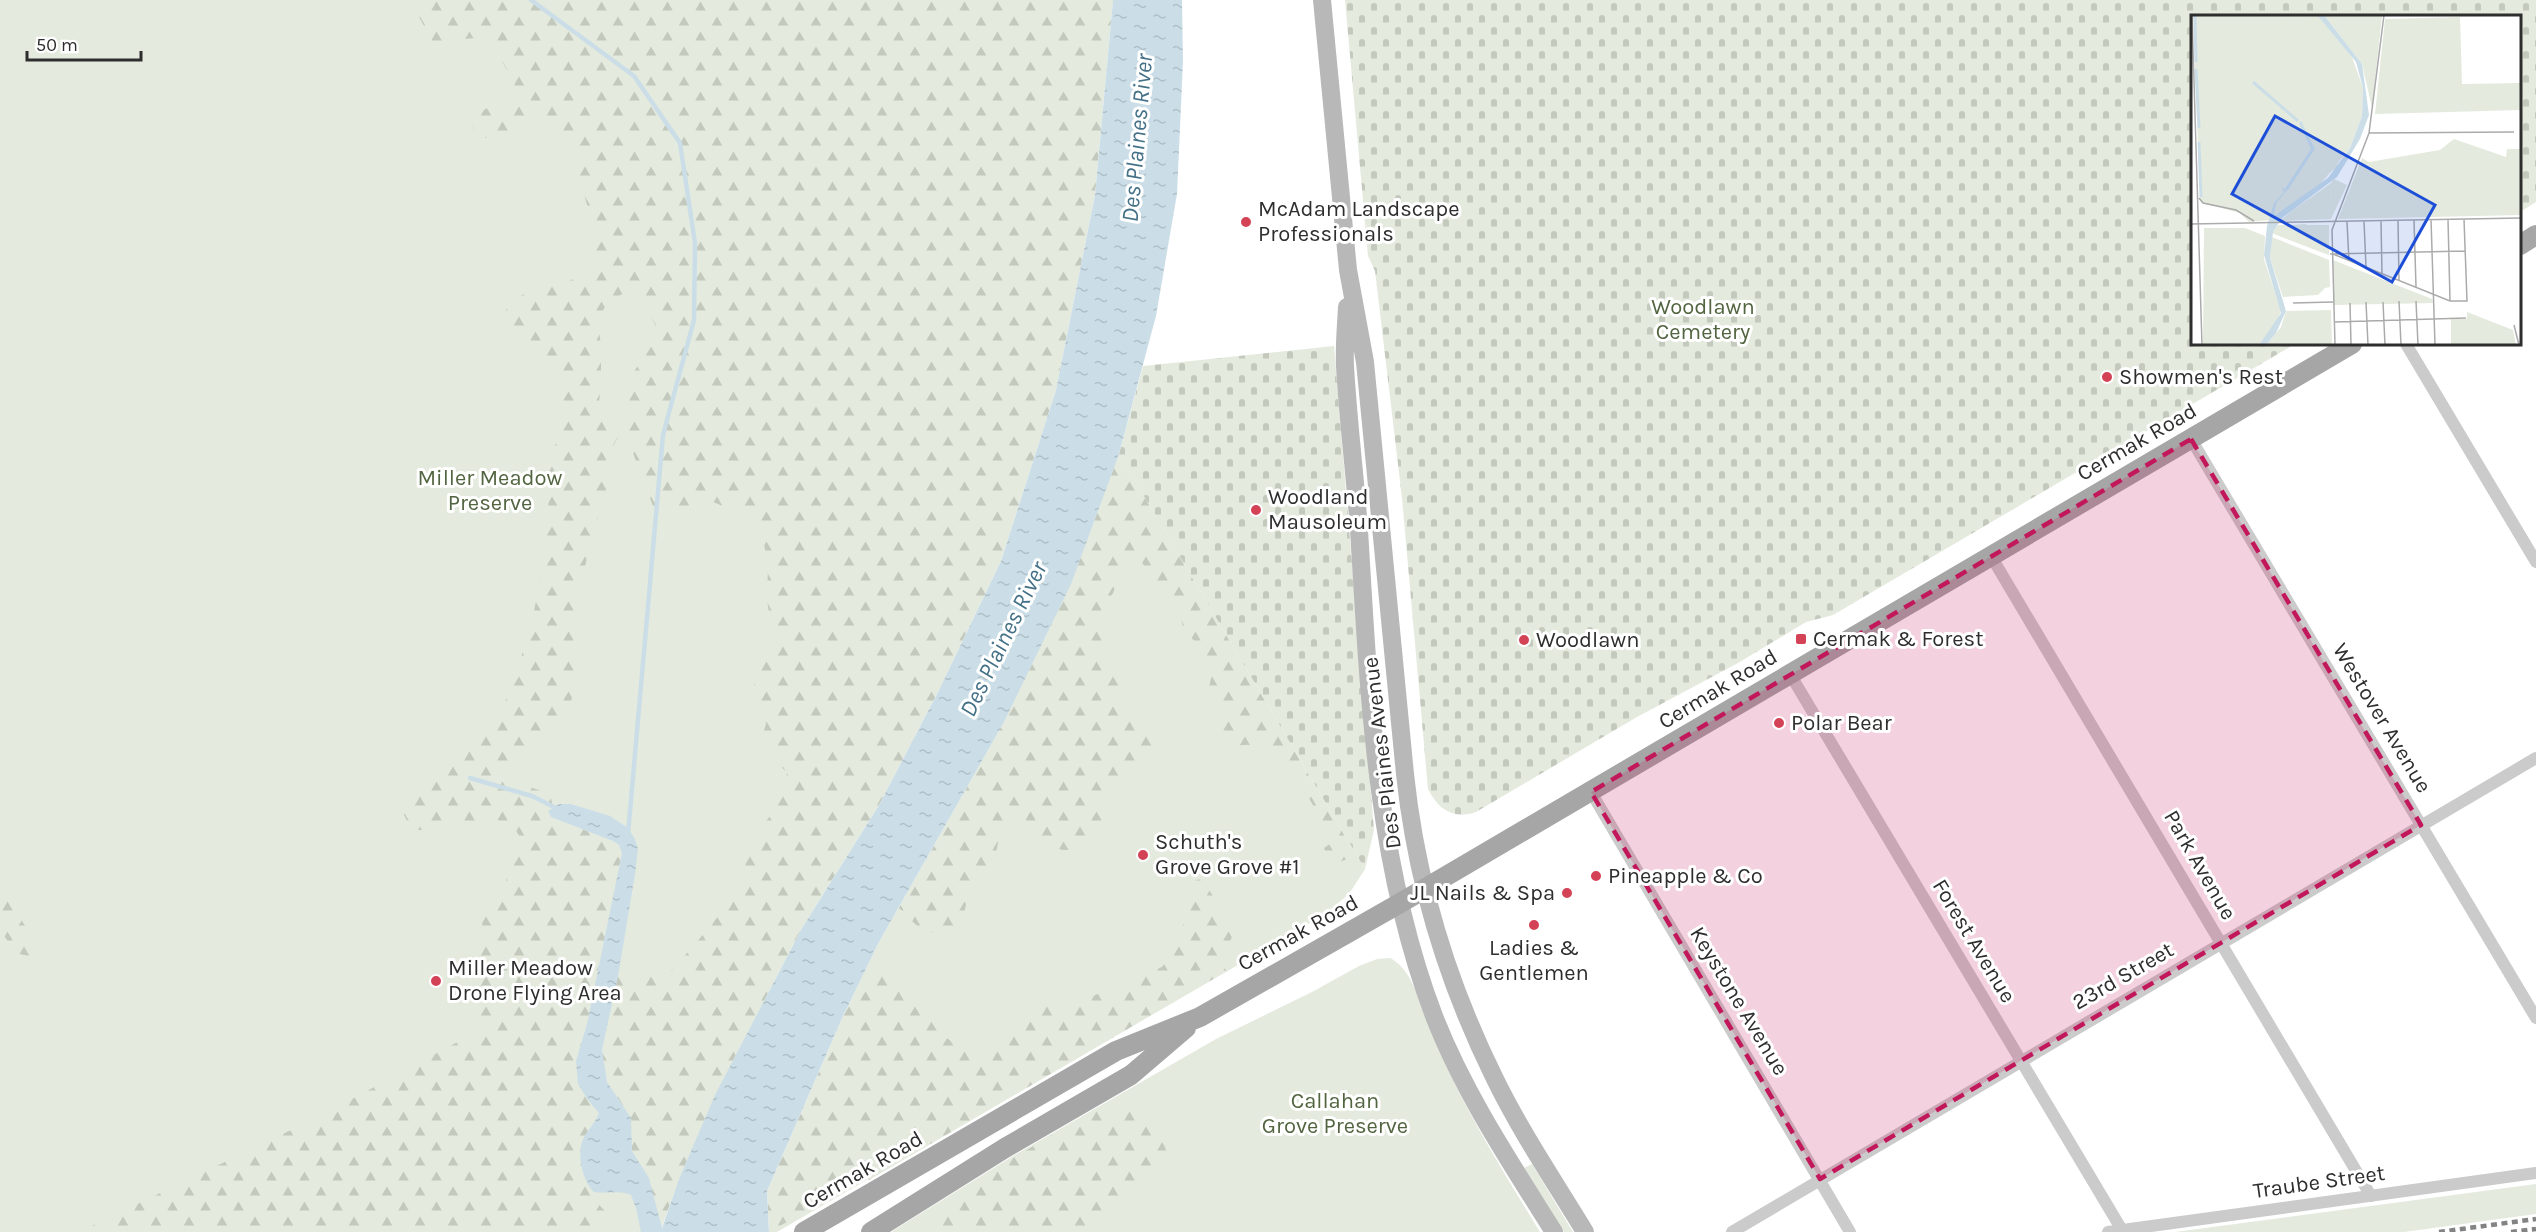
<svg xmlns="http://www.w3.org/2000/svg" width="2536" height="1232" font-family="Karla,sans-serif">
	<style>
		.green { fill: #e4eadd }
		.forest { fill: url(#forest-firs) }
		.cemetery { fill: url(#cemetery-stones) }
		.water { fill: url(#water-ripples) }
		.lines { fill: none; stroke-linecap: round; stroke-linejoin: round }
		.stream { stroke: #cbdee8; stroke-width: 4.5 }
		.minor { stroke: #cbcbcb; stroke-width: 12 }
		.secondary { stroke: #b8b8b8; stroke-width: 18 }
		.primary { stroke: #a6a6a6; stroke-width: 20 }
		.rail { stroke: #838383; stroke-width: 4.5; stroke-dasharray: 6 4.5; stroke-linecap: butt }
		.marked { fill: #c2185b; fill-opacity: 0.2; stroke: #c2185b; stroke-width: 4.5; stroke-dasharray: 12 8; stroke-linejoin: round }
		.poi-dot { fill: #d34255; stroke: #fff; stroke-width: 2 }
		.labels { text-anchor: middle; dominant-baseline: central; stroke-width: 6; stroke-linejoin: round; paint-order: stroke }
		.poi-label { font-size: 22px; fill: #2e2e2e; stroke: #fff; text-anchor: start }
		.park-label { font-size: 22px; fill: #536540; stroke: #fff }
		.street-label { font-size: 22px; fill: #2e2e2e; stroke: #fff }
		.water-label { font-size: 24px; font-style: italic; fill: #447187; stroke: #fff }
		.inset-river { fill: none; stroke: #cbdee8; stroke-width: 3 }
		.inset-road { fill: none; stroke: #ababab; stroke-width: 1.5 }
		.view { fill: #1d4ed8; fill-opacity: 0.15; stroke: #1d4ed8; stroke-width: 3 }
		.inset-edge { fill: none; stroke: #2e2e2e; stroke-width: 3 }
	</style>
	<defs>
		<pattern id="forest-firs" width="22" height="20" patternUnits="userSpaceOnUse" patternTransform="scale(1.5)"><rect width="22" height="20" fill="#e4eadd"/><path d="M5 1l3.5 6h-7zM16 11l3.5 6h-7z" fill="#c4c9be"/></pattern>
		<pattern id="cemetery-stones" width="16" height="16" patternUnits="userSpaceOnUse" patternTransform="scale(1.5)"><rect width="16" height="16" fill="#e4eadd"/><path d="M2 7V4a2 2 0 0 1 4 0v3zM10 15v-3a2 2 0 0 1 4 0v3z" fill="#c4c9be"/></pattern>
		<pattern id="water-ripples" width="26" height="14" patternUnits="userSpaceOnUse" patternTransform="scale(1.5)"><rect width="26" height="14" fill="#cbdee8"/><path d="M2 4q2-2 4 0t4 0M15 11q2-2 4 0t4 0" fill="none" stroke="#afbfc7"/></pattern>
	</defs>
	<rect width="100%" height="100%" fill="#fff"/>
	<!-- green -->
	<path class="green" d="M 0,0 L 1113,0 L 1056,390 L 679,1179 L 660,1232 L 0,1232 Z
		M 1119,454 L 1365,869 L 1349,894 L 1324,915 L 777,1232 L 769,1232 L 843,1016 L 879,942 L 1004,722 Z
		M 1390,958 C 1412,970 1417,996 1426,1019 C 1455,1094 1498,1163 1540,1232 L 891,1232 L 1013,1156 L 1216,1039 L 1312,992 L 1359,966 L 1377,959 Z
		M 1532,1164 L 1573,1232 L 1564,1232 L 1524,1168 Z
		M 2536,1184 L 2536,1214 L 2404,1232 L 2175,1232 Z"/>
	<!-- forest -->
	<path class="forest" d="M 410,0 L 1113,0 L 1095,195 L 1056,390 L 1001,561 L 938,692 L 879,805 L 802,928 L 715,1095 L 679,1179 L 661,1229 L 649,1178 L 632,1151 L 631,1118 L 607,1082 L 603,1067 L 602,1050 L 619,971 C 634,977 657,981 672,970 C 678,965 741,890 743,885 C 747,872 743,855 750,844 C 767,816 784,808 787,772 L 773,760 L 761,741 L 766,724 L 757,708 L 754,683 L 773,642 L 767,599 L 768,565 L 764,544 L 741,514 L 711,501 L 664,511 L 653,506 L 627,437 L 624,402 L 635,370 L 653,344 L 656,327 L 649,311 L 624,293 L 608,302 L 598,319 L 601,347 L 601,387 L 598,409 L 600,420 L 609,421 L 618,437 L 606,460 L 607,485 L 602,507 L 592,533 L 574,620 L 573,639 L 580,664 L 568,714 L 555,734 L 530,747 L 505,770 L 507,779 L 550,794 L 553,807 L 548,811 L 551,817 L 613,841 L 619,845 L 622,853 L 587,1024 L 576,1061 L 588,1100 L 600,1113 L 594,1126 L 582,1141 C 584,1168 585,1193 606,1212 L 606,1232 L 79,1232 L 314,1119 L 330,1115 L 352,1099 L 476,1032 L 483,910 C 505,887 514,870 521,839 L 512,824 C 476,810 448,839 411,828 L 404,815 L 411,797 L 486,735 L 511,691 L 532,621 L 545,556 L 549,494 L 546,466 L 556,444 L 561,425 L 560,385 L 540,360 L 516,337 L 505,321 L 507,304 C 514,300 521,295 528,292 C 554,281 570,288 593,265 L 591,219 L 574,158 L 560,130 L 536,121 C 518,134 502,138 479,138 L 471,124 L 485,109 L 511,103 L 515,83 L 487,37 L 464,39 L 445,49 L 432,41 Z
		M 1119,454 L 1356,855 L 1340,862 L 1328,858 L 1324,848 L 1334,841 L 1283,754 L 1272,760 C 1260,742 1244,741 1225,751 L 1218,734 L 1219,708 L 1208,693 L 1212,673 L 1206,655 L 1200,646 L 1184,631 L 1178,606 L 1171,593 L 1151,576 L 1141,561 L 1136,558 C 1123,565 1119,580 1113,593 C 1110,599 1103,605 1100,612 C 1098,616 1105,667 1107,671 C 1110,675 1115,677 1117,681 C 1122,691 1120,703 1128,711 C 1141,726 1161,718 1160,745 C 1152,758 1140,758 1128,765 C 1111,775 1101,821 1099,839 C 1087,848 1067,854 1053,847 C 1041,841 1032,824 1021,816 L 1006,822 L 1001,828 L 992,873 L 967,899 L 964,914 L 951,932 C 925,938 916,925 899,908 L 1004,722 L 1071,584 Z
		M 1203,879 L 1234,933 L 1219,963 L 1227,971 L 869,1180 L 867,1177 L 769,1232 L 767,1191 L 843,1016 L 865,971 L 880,973 L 913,991 L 925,1001 L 930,1020 L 939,1032 L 952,1042 L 966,1048 L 980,1049 L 993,1047 L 1009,1036 L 1029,1010 L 1059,1002 L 1081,1001 L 1162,967 L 1179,946 L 1191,886 L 1196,880 Z
		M 0,887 L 31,935 L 32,957 L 16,953 L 0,930 Z
		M 1100,1106 C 1106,1106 1114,1106 1119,1107 C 1139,1112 1162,1134 1167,1153 L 1152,1176 L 1132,1197 L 1111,1212 L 1076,1232 L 913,1232 L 957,1205 L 970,1184 Z"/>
	<!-- cemetery -->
	<path class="cemetery" d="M 1345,0 L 2536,0 L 2536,202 L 2520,212 L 2520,16 L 2192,16 L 2192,344 L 2295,344 L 1833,615 L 1806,622 L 1738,663 L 1637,717 L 1476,812 C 1453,820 1438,809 1428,789 L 1402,498 L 1375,271 L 1368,256 Z
		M 1334,346 L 1374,830 L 1365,869 L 1119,454 L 1143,366 Z"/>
	<!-- water -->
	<path class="water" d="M 1113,0 L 1182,0 L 1183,61 L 1177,194 L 1156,316 L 1119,454 L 1071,584 L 1004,722 L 879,942 L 843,1016 L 767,1191 L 769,1232 L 641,1232 L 636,1208 L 631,1195 C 619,1190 607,1194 594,1192 C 583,1182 577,1157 582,1142 C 585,1132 595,1124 599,1113 L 588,1100 L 578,1084 L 576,1061 L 587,1024 L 622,853 L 619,845 L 613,841 L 551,817 L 548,811 L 559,804 L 571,804 L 610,816 L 628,828 L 635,839 L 638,849 L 635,874 L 619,971 L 602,1050 L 607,1082 L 631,1118 L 632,1151 L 649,1178 L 662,1228 L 679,1179 L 715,1095 L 802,928 L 879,805 L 938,692 L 1001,561 L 1056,390 L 1095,195 Z"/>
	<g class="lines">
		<!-- stream -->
		<path class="stream" d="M 531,0 L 634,76 L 680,143 L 695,243 L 694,320 L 663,435 L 628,834
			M 470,778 L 532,796 L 558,809"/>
		<!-- minor -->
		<path class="minor" d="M 2406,344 L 2536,562
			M 2191,439 L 2536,1018
			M 1991,556 L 2371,1196
			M 1790,674 L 2122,1230
			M 1591,792 L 1850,1232
			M 1732,1232 L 2536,758
			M 2108,1232 L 2536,1173"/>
		<!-- secondary -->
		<path class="secondary" d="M 1322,0 L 1348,270 L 1365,362 L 1405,774 C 1416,879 1448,984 1495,1079 C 1521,1132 1554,1181 1585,1232
			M 1347,307 C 1346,327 1344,346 1345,366 C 1348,420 1355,475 1359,530 C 1369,693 1375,861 1434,1016 C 1464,1093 1510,1162 1554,1232"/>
		<!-- primary -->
		<path class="primary" d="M 2520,245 L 2536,235
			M 804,1232 L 1116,1051 L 1200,1017 L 1402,902 L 2352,344
			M 871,1232 L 1005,1148 L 1131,1075 L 1186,1028"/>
		<!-- rail -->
		<path class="rail" d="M 2439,1232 L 2536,1219
			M 2511,1232 L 2536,1229"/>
	</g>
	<!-- marked area -->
	<path class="marked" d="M 2191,439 L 2421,825 L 1820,1179 L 1591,792 Z"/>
	<!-- markers -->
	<g class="poi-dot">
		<circle cx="1246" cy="222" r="6"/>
		<circle cx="2107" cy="377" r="6"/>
		<circle cx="1256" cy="510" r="6"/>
		<rect x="1795" y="633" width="12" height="12" rx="3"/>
		<circle cx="1524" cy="640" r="6"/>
		<circle cx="1779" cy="723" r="6"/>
		<circle cx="1143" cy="855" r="6"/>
		<circle cx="1596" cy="876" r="6"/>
		<circle cx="1567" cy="893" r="6"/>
		<circle cx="1534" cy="925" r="6"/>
		<circle cx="436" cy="981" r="6"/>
	</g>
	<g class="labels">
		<!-- poi labels -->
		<g class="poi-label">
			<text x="1258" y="209">McAdam Landscape<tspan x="1258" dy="25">Professionals</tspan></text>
			<text x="2119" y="377">Showmen's Rest</text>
			<text x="1268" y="497">Woodland<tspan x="1268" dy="25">Mausoleum</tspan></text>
			<text x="1813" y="639">Cermak &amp; Forest</text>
			<text x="1536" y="640">Woodlawn</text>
			<text x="1791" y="723">Polar Bear</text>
			<text x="1155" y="842">Schuth's<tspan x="1155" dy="25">Grove Grove #1</tspan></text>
			<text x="1608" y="876">Pineapple &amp; Co</text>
			<text x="1555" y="893" text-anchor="end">JL Nails &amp; Spa</text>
			<text x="1534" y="948" text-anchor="middle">Ladies &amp;<tspan x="1534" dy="25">Gentlemen</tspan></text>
			<text x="448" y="968">Miller Meadow<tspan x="448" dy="25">Drone Flying Area</tspan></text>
		</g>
		<!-- park labels -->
		<g class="park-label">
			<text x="1703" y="307">Woodlawn<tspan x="1703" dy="25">Cemetery</tspan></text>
			<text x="490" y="478">Miller Meadow<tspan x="490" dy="25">Preserve</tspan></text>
			<text x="1335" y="1101">Callahan<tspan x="1335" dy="25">Grove Preserve</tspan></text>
		</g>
		<!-- street labels -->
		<g class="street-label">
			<text transform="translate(2137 442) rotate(-30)">Cermak Road</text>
			<text transform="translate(1718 689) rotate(-31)">Cermak Road</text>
			<text transform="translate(2382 718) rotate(59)">Westover Avenue</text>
			<text transform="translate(1382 753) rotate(-97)">Des Plaines Avenue</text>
			<text transform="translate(2200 865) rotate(60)">Park Avenue</text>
			<text transform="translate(1298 933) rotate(-29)">Cermak Road</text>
			<text transform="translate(1974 941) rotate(59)">Forest Avenue</text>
			<text transform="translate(2123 976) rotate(-30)">23rd Street</text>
			<text transform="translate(1739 1001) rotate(59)">Keystone Avenue</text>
			<text transform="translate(863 1170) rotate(-30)">Cermak Road</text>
			<text transform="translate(2319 1182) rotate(-8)">Traube Street</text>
		</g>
		<!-- water labels -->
		<g class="water-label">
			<text transform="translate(1137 138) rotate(-85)">Des Plaines River</text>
			<text transform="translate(1003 639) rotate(-64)">Des Plaines River</text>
		</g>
	</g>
	<!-- overview -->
	<g transform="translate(2191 15)">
		<rect width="330" height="330" fill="#fff"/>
		<path d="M 2,0 L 126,0 L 161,42 L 146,152 L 79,205 L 58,207 L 49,198 L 12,188 L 9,184 ZM 139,169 L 140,204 L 89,206 L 102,195 ZM 87,210 L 138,210 L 138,240 L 81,218 ZM 13,213 L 54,213 L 74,221 L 73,244 L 90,296 L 84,311 L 68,330 L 12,330 ZM 81,222 L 138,245 L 139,272 L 134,273 L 127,280 L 92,282 L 79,243 ZM 142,245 L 241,284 L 242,288 L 143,290 ZM 140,295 L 141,330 L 75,330 L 90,312 L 95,296 ZM 276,297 L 322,315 L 325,330 L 260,330 L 260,304 L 276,304 Z" fill="#e4eadd"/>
		<path d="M 91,0 L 95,0 L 95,6 L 91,22 L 10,23 L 11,11 L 16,10 L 16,20 L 89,18 ZM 100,0 L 126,0 L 161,42 L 172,73 L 171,101 L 159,133 L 127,172 L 83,202 L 89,184 L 107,177 L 113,162 L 108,150 L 89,167 L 93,177 L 79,200 L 61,201 L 31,190 L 32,182 L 78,183 L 88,172 L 81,167 L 92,163 L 106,145 L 105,138 L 114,136 L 115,129 L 109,127 L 114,124 L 110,107 L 116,112 L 121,109 L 125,119 L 135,120 L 137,102 L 146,85 L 143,73 L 157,68 L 154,52 L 136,22 L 120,7 L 99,5 ZM 81,85 L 73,97 L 76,103 L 66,101 L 62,107 L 52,146 L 57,107 ZM 16,140 L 22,147 L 20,170 L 24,182 L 31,182 L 29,189 L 13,185 L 17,170 L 13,152 ZM 139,169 L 140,202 L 135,191 L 136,176 L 130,182 L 131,189 L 109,192 ZM 105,193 L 109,201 L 123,203 L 129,199 L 129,203 L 89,206 ZM 115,209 L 117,215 L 107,217 L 105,221 L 135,239 L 81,218 L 86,211 Z" fill="#e4eadd"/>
		<path d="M 133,0 L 191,1 L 181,93 L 171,49 ZM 269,2 L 271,69 L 330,68 L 330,95 L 184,99 L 194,4 ZM 263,124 L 315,142 L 316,134 L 330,134 L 330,200 L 147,204 L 171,143 L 178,147 L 249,135 ZM 143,164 L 156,170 L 140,204 L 139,169 Z" fill="#e4eadd"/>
		<path d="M 126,0 L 133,0 L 171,49 L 178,100 L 169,124 L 146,162 L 91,203 L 82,217 L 79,243 L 95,296 L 85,318 L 75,330 L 68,330 L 90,298 L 73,240 L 76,211 L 83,188 L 93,177 L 90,171 L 95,176 L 85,188 L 83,201 L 137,163 L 159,133 L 171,101 L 172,73 L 165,47 Z" fill="#cbdee8"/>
		<path class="inset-river" d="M 4,0 L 5,47M 5,54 L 8,113M 62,67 L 107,106M 8,127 L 10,182M 95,175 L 122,134 L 109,107"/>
		<path class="inset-road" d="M 1,0 L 11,330M 178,118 L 323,117M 8,183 L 12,188 L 45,195 L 63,206M 240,204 L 244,330M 257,204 L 259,286M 207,205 L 208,266M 223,205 L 225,272M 173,206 L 175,252M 190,206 L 191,259M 156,207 L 158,246M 0,209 L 330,203M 139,239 L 274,236M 142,239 L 259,286 L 276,286 L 273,204M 208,286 L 210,330M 225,286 L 227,330M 175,287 L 177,330M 192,287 L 194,330M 102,288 L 142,287M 159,288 L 160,330M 143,307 L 275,303M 323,310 L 328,330M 144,330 L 141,215 L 178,118 L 193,0"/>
		<path class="view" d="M 84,101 L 244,190 L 201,267 L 41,179 Z"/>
		<rect width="330" height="330" class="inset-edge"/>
	</g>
	<!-- scale -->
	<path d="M27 51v9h114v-9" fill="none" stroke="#2e2e2e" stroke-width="3"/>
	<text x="36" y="51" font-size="18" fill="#2e2e2e" stroke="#ffffff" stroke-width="4.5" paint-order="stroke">50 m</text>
</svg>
